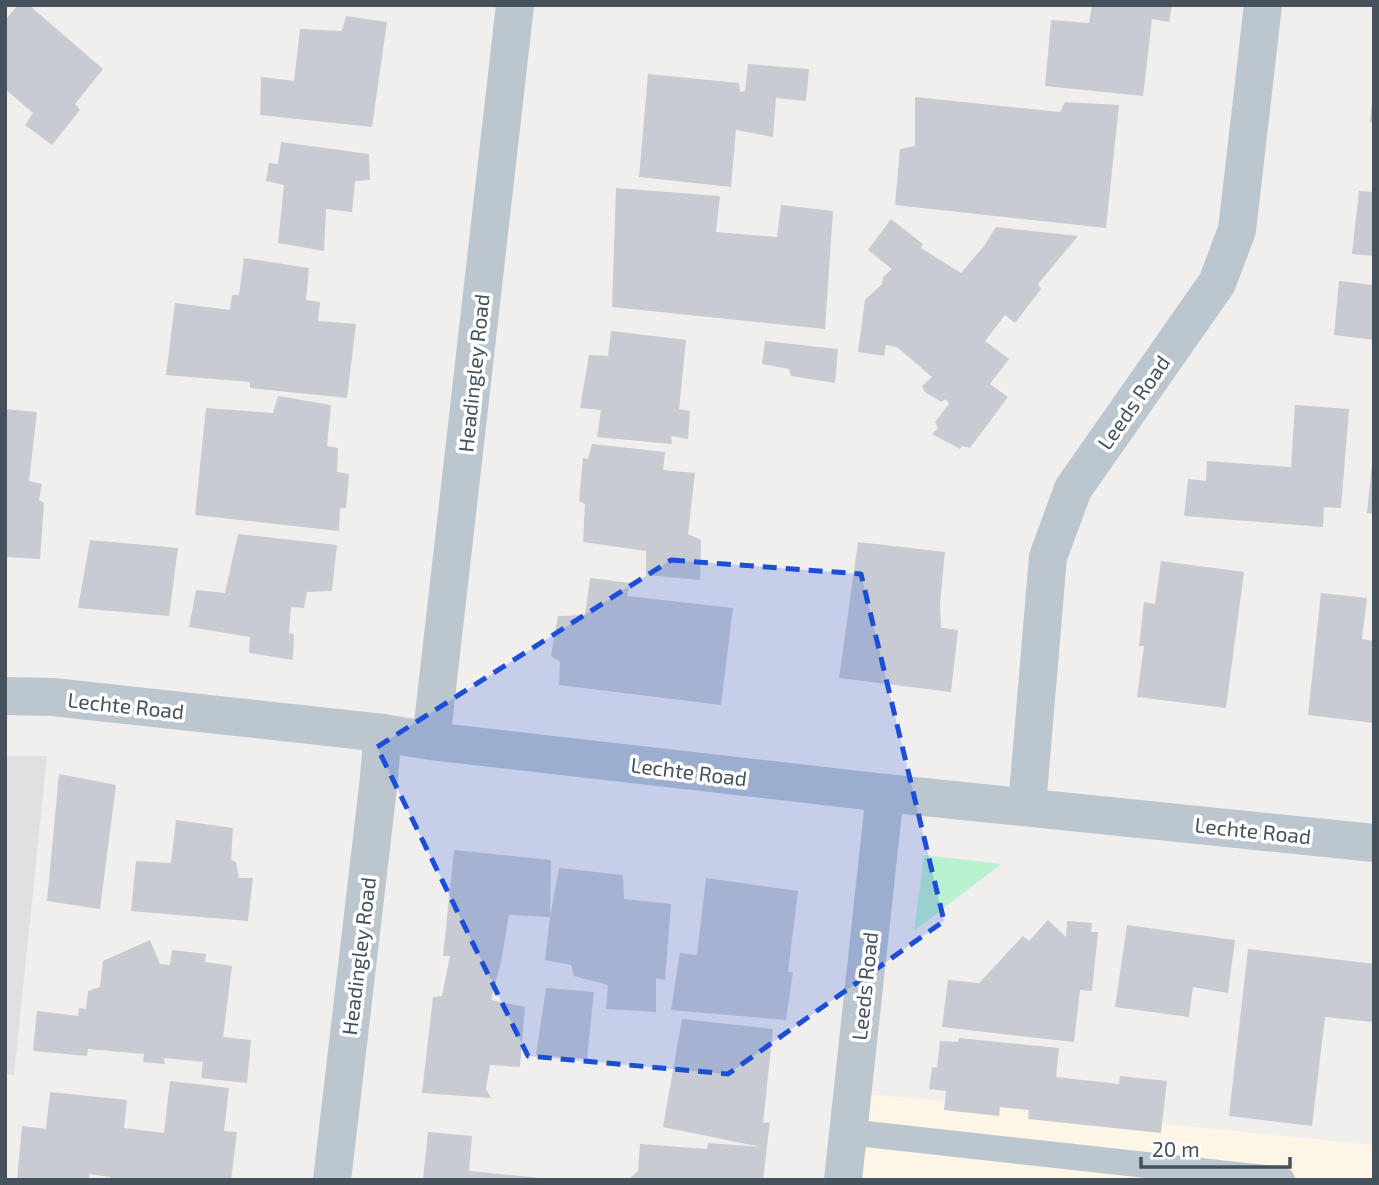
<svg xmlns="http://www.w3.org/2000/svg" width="1379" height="1185" font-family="'Exo 2',sans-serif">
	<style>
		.commercial { fill: #fdf6e6 }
		.education { fill: #e2dfe0 }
		.green { fill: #baf2cf }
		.building { fill: #c8cbd1 }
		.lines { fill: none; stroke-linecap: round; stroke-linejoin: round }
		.service { stroke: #bbc6cf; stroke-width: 26 }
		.minor { stroke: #bbc6cf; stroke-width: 38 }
		.marked { fill: #1d4ed8; fill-opacity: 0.2; stroke: #1d4ed8; stroke-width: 5; stroke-dasharray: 14 9; stroke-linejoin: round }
		.labels { text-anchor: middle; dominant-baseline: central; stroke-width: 7; stroke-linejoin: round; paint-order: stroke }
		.street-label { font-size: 21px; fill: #45525d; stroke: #fff }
	</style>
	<rect width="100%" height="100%" fill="#f1eeee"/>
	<!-- commercial -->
	<path class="commercial" d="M 859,1093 L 1374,1145 L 1374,1180 L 850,1180 Z"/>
	<!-- education -->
	<path class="education" d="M 5,756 L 47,756 L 14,1075 L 5,1074 Z"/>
	<!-- green -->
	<path class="green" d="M 924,855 L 1001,864 L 914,931 Z"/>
	<!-- building -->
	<path class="building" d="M 18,5 L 29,5 L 103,69 L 75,104 L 80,110 L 52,145 L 25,125 L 33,113 L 5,89 L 5,20 Z
		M 1092,5 L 1172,5 L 1169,22 L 1152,19 L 1143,96 L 1045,86 L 1051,20 L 1089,23 Z
		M 346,16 L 387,22 L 372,127 L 260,115 L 261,77 L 294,81 L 300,29 L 342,31 Z
		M 748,64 L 809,69 L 806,101 L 776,98 L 773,137 L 736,130 L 731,187 L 639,177 L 648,74 L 739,83 L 740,92 L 745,91 Z
		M 915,97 L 1060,112 L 1065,102 L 1119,105 L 1106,228 L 895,205 L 900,149 L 915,146 Z
		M 1372,102 L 1374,102 L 1374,123 L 1370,122 Z
		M 281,142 L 369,154 L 370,180 L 355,181 L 352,212 L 326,209 L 324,251 L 278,243 L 284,185 L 266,181 L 269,163 L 278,164 Z
		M 616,188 L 720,196 L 716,232 L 777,237 L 781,205 L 833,211 L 825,329 L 612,307 Z
		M 1359,191 L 1374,192 L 1374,256 L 1352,254 Z
		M 891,219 L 923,244 L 921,248 L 961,273 L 984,246 L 996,227 L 1078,236 L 1038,284 L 1041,289 L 1015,323 L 1005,315 L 985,341 L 1009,359 L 990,384 L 1008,397 L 970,448 L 962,446 L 960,449 L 932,434 L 938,428 L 935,422 L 949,404 L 946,399 L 941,402 L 925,392 L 922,386 L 932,377 L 897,347 L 886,345 L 884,356 L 858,352 L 865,300 L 882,284 L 883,277 L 892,269 L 868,250 Z
		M 244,258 L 309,268 L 306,300 L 320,302 L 318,321 L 356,324 L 347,398 L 250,388 L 250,382 L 166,375 L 175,303 L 230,310 L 232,295 L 239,295 Z
		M 1339,281 L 1374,285 L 1374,340 L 1334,335 Z
		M 611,331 L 686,340 L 679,409 L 690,411 L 688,439 L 671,436 L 672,444 L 597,437 L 601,410 L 580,408 L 589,355 L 608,356 Z
		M 765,341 L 838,349 L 835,383 L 791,376 L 789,369 L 762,364 Z
		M 278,396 L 331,405 L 327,446 L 338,448 L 337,472 L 349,474 L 346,508 L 340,508 L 339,531 L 195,515 L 206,408 L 273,413 Z
		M 1295,405 L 1349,409 L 1341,508 L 1324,507 L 1323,527 L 1184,516 L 1188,479 L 1206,481 L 1207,461 L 1291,467 Z
		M 5,409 L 37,412 L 29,481 L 42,484 L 39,500 L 44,503 L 40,559 L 5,557 Z
		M 592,444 L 665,452 L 663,470 L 695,473 L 688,534 L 701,540 L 700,580 L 646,575 L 646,551 L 583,542 L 585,504 L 579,501 L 583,458 L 588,459 Z
		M 1372,463 L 1374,463 L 1374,514 L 1367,513 Z
		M 238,534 L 337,545 L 332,591 L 307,592 L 304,608 L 291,607 L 289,633 L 294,634 L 293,660 L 249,653 L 250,637 L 189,627 L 196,590 L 225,593 Z
		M 90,540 L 178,548 L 169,616 L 78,608 Z
		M 858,542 L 945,552 L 940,603 L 941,628 L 958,630 L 951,692 L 839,678 Z
		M 1161,561 L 1244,572 L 1226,708 L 1137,697 L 1144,646 L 1139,646 L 1144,602 L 1155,604 Z
		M 590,578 L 630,583 L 627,596 L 733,608 L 721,705 L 559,685 L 560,662 L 551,656 L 558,616 L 585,615 Z
		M 1321,593 L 1367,598 L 1362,639 L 1374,641 L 1374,723 L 1308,715 Z
		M 59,774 L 116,785 L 100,909 L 47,901 Z
		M 176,820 L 233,828 L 231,860 L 236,862 L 239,878 L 253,878 L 248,921 L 131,911 L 136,861 L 171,863 Z
		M 454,850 L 551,860 L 550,917 L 509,915 L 501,962 L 491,1000 L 525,1007 L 520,1067 L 490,1065 L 486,1089 L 491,1098 L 422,1093 L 433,997 L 442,996 L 450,956 L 443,956 Z
		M 559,868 L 623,875 L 624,899 L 671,904 L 665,980 L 656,978 L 656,1012 L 606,1009 L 608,985 L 574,976 L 571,965 L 545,960 L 550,917 Z
		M 706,878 L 798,891 L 788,972 L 793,972 L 786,1020 L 671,1010 L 680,953 L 697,955 Z
		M 1048,920 L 1066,937 L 1067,921 L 1092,923 L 1091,932 L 1098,932 L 1092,991 L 1080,990 L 1074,1042 L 942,1027 L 948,980 L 979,983 L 1023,936 L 1029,941 Z
		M 1127,925 L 1235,940 L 1228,993 L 1193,987 L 1189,1017 L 1115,1007 Z
		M 150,940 L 160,964 L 170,965 L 172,950 L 206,954 L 205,962 L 232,966 L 223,1037 L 251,1040 L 247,1083 L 201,1078 L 203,1062 L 164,1058 L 165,1064 L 143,1062 L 144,1054 L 88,1049 L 87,1056 L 33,1051 L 37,1011 L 78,1016 L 79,1008 L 86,1009 L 88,991 L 100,987 L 103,961 Z
		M 1248,949 L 1374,964 L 1373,1022 L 1325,1017 L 1312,1126 L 1229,1116 Z
		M 546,988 L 594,992 L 587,1059 L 536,1055 Z
		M 682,1019 L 773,1029 L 763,1123 L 770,1122 L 763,1180 L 628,1180 L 638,1171 L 640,1144 L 707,1149 L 708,1143 L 761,1147 L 663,1127 Z
		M 959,1038 L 1059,1048 L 1056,1077 L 1119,1084 L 1120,1076 L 1167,1081 L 1161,1133 L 1028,1119 L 1029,1110 L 1000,1107 L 999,1116 L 944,1110 L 946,1091 L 929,1089 L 932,1067 L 937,1068 L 940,1041 L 958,1042 Z
		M 170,1081 L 229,1088 L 224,1131 L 237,1132 L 231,1180 L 110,1180 L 110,1177 L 89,1174 L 89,1180 L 17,1180 L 22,1126 L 46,1129 L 50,1092 L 127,1100 L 124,1128 L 164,1133 Z
		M 428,1132 L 472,1136 L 469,1171 L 540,1178 L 540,1180 L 423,1180 Z"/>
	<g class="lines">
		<!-- service -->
		<path class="service" d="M 848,1132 L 1282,1180"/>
		<!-- minor -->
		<path class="minor" d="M 5,696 L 53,697 L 383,733 L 431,741 L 885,793 L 1374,843
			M 431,741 L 515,5
			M 1027,806 L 1048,557 L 1073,489 L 1217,283 L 1237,230 L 1263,5
			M 332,1180 L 378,787 L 383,733
			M 843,1180 L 885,793"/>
	</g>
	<!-- marked area -->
	<path class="marked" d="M 671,560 L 861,574 L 944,921 L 728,1074 L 528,1056 L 377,747 Z"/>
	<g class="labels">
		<!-- street labels -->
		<g class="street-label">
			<text transform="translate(473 373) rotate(-84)">Headingley Road</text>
			<text transform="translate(1133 402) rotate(-55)">Leeds Road</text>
			<text transform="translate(126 705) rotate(6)">Lechte Road</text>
			<text transform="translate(689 771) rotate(7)">Lechte Road</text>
			<text transform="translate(1253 830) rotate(6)">Lechte Road</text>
			<text transform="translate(358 956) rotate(-83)">Headingley Road</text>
			<text transform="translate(864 986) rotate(-84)">Leeds Road</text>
		</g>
	</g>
	<!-- border -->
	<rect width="1379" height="1185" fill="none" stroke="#45525d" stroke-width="14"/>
	<!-- scale -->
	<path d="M1141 1157v10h149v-10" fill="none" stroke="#45525d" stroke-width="3.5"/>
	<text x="1152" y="1157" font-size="21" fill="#45525d" stroke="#ffffff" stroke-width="5" paint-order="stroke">20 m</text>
</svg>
